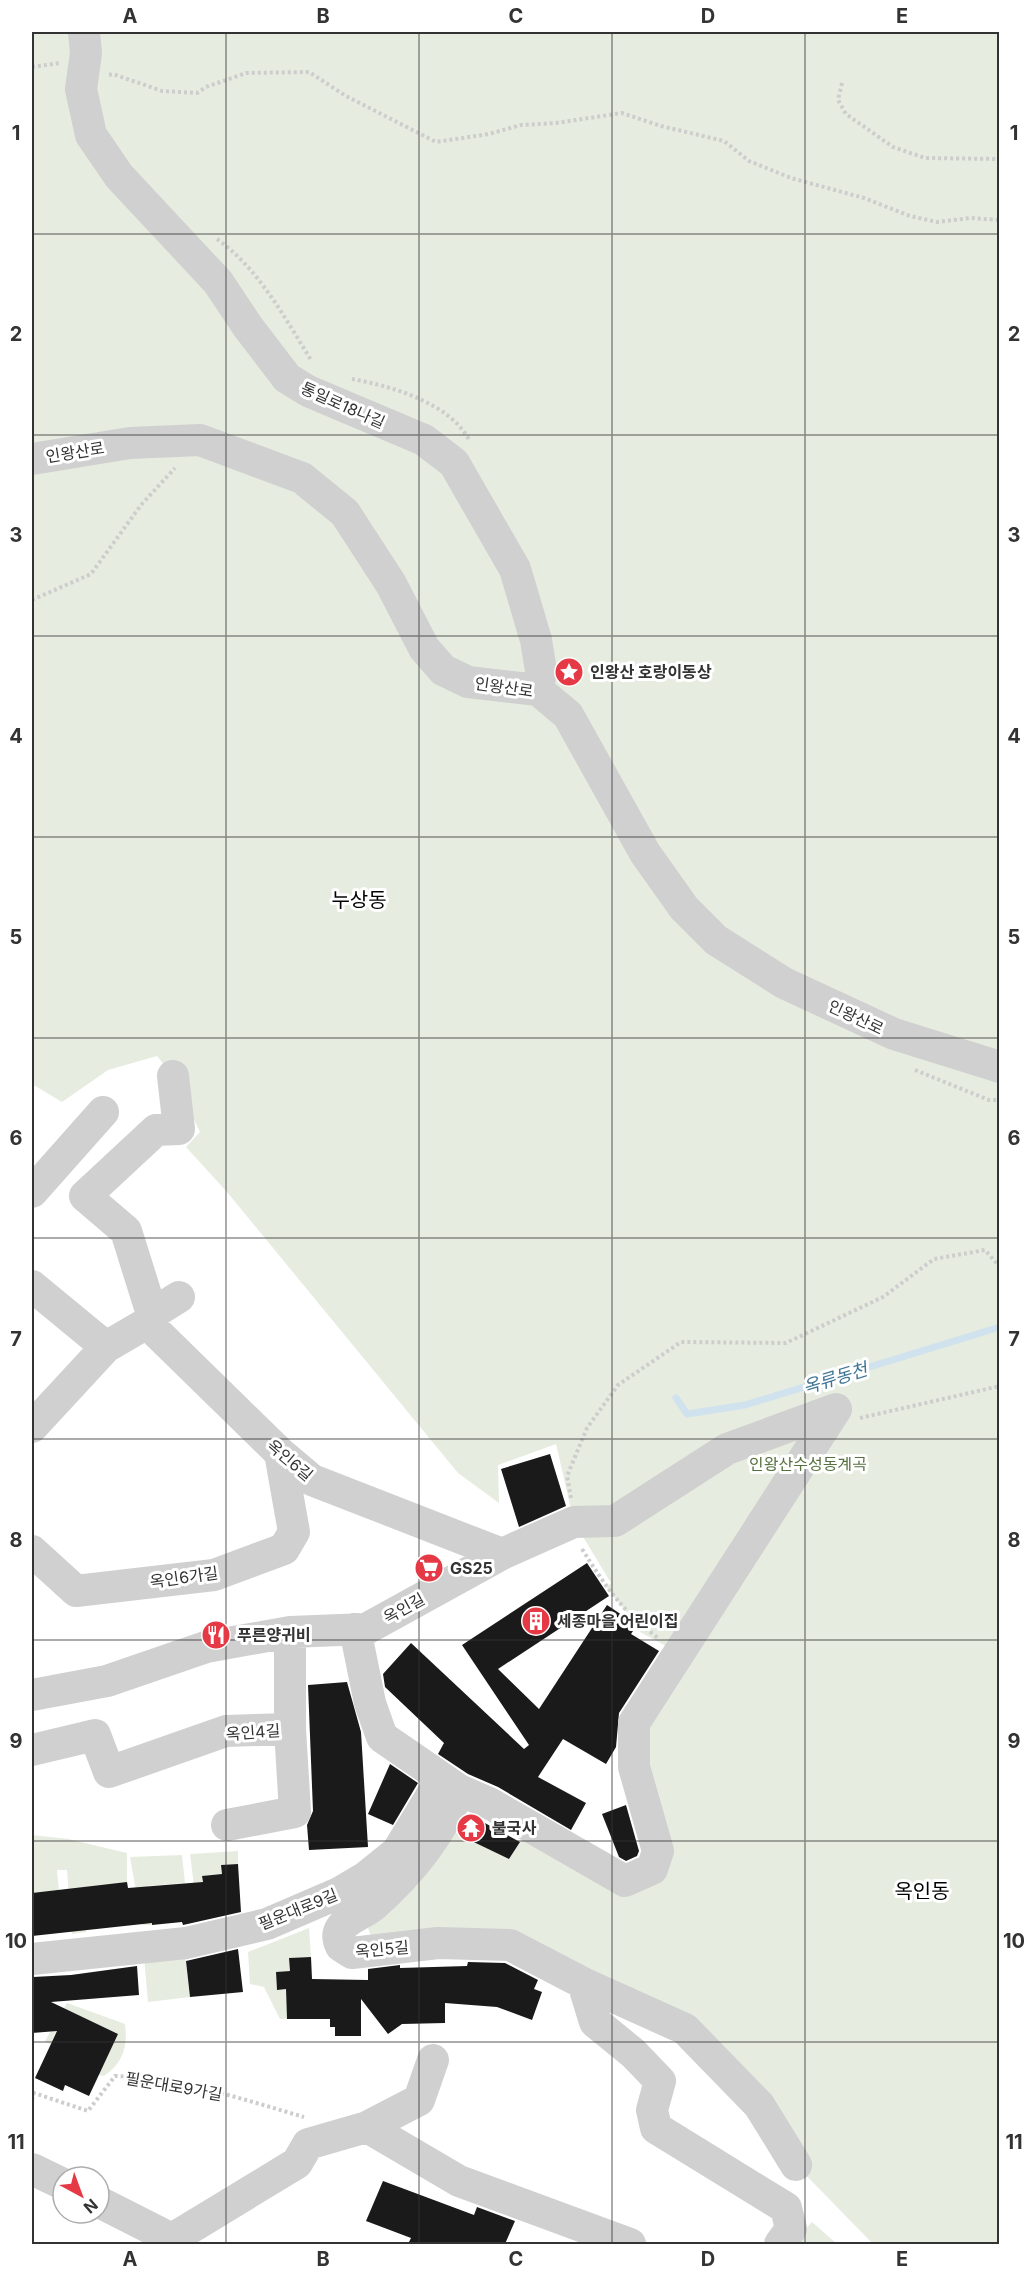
<svg xmlns="http://www.w3.org/2000/svg" width="1031" height="2276" font-family="Inter,'Noto Sans KR',sans-serif">
	<style>
		.green { fill: #e6ecdf }
		.lines { fill: none; stroke-linecap: round; stroke-linejoin: round }
		.stream { stroke: #cfe2ee; stroke-width: 7 }
		.building { fill: #1a1a1a }
		.path { stroke: #cdcdcd; stroke-width: 4; stroke-dasharray: 3 3; stroke-linecap: butt }
		.minor { stroke: #d0d0d0; stroke-width: 32 }
		.grid { fill: none; stroke: #333; stroke-width: 1.5; stroke-opacity: 0.55 }
		.labels { text-anchor: middle; dominant-baseline: central; stroke-width: 6; stroke-linejoin: round; paint-order: stroke }
		.street-label { font-size: 16px; fill: #333; stroke: #fff }
		.poi-label { font-size: 16px; font-weight: bold; fill: #333; stroke: #fff; text-anchor: start }
		.park-label { font-size: 16px; fill: #56703f; stroke: #fff }
		.water-label { font-size: 18px; font-style: italic; fill: #3f7597; stroke: #fff }
		.quarter-label { font-size: 20px; fill: #000; stroke: #fff }
		.neatline { fill: none; stroke: #333; stroke-width: 2 }
		.grid-label { font-size: 20px; text-anchor: middle; font-weight: bold; fill: #333 }
	</style>
	<rect width="100%" height="100%" fill="#fff"/>
	<!-- green -->
	<path class="green" d="M 32,32 L 999,32 L 999,2244 L 873,2244 L 796,2165 L 765,2104 L 571,1968 L 373,1941 L 368,1928 L 450,1830 L 509,1859 L 527,1832 L 655,1880 L 644,1733 L 690,1659 L 640,1632 L 640,1621 L 636,1616 L 632,1619 L 606,1587 L 611,1583 L 574,1522 L 556,1444 L 498,1465 L 499,1503 L 458,1473 L 227,1192 L 186,1147 L 200,1132 L 173,1076 L 157,1056 L 108,1070 L 62,1102 L 32,1084 Z
		M 32,1835 L 68,1839 L 127,1853 L 127,1882 L 80,1889 L 86,1932 L 72,1934 L 67,1870 L 57,1870 L 59,1891 L 32,1893 Z
		M 238,1851 L 238,1864 L 221,1865 L 222,1874 L 202,1876 L 205,1912 L 198,1918 L 190,1854 Z
		M 182,1855 L 185,1883 L 147,1886 L 152,1925 L 142,1925 L 130,1857 Z
		M 309,1928 L 311,1957 L 290,1958 L 290,1971 L 276,1972 L 277,1989 L 286,1989 L 287,2019 L 280,2019 L 264,1987 L 250,1984 L 248,1952 Z
		M 185,1952 L 190,1997 L 148,2002 L 144,1957 Z
		M 67,2003 L 125,2024 C 128,2047 123,2063 104,2076 L 98,2075 L 118,2034 L 67,2010 L 50,2044 L 45,2041 Z
		M 812,2222 L 837,2244 L 792,2244 Z"/>
	<g class="lines">
		<!-- stream -->
		<path class="stream" d="M 676,1398 L 687,1414 L 745,1405 L 1000,1327"/>
	</g>
	<!-- building -->
	<path class="building" d="M 550,1454 L 566,1506 L 519,1527 L 501,1469 Z
		M 587,1563 L 609,1596 L 498,1669 L 539,1709 L 607,1605 L 637,1625 L 631,1634 L 659,1651 L 619,1713 L 616,1747 L 606,1764 L 563,1739 L 538,1777 L 586,1803 L 571,1830 L 498,1787 L 468,1774 L 438,1754 L 444,1743 L 385,1687 L 383,1674 L 411,1643 L 524,1749 L 529,1745 L 462,1645 Z
		M 347,1682 L 361,1732 L 368,1847 L 309,1850 L 307,1825 L 313,1811 L 308,1685 Z
		M 390,1764 L 418,1783 L 393,1825 L 368,1814 Z
		M 626,1805 L 639,1851 L 637,1856 L 626,1861 L 619,1857 L 602,1814 Z
		M 468,1814 L 520,1842 L 509,1859 L 457,1834 Z
		M 238,1864 L 241,1912 L 183,1925 L 182,1922 L 152,1925 L 152,1923 L 32,1936 L 32,1893 L 127,1882 L 128,1888 L 203,1882 L 202,1876 L 222,1874 L 221,1865 Z
		M 238,1949 L 243,1992 L 190,1997 L 186,1961 Z
		M 311,1957 L 312,1979 L 368,1980 L 368,1969 L 400,1965 L 400,1968 L 467,1966 L 468,1962 L 505,1963 L 538,1980 L 534,1989 L 542,1992 L 532,2020 L 497,2007 L 445,2003 L 445,2023 L 402,2024 L 388,2034 L 361,1999 L 361,2036 L 335,2036 L 335,2027 L 330,2027 L 330,2019 L 287,2019 L 286,1989 L 277,1990 L 276,1972 L 290,1971 L 289,1958 Z
		M 137,1966 L 139,1995 L 51,2002 L 118,2034 L 89,2096 L 65,2085 L 63,2091 L 35,2078 L 57,2031 L 32,2033 L 32,1993 L 34,1994 L 33,1977 L 71,1975 Z
		M 383,2181 L 474,2215 L 477,2207 L 515,2221 L 505,2244 L 408,2244 L 411,2238 L 366,2221 Z"/>
	<g class="lines">
		<!-- path -->
		<path class="path" d="M 32,67 L 60,63
			M 109,75 L 113,74 L 162,91 L 197,93 L 206,87 L 246,73 L 309,72 L 346,96 L 436,142 L 489,134 L 521,125 L 556,123 L 622,113 L 661,126 L 724,141 L 749,161 L 791,178 L 864,198 L 910,216 L 937,222 L 970,218 L 1000,220
			M 842,83 L 838,100 L 846,114 L 893,147 L 925,158 L 1000,159
			M 217,239 C 258,268 285,318 311,360
			M 352,379 C 391,386 450,403 469,440
			M 32,600 L 91,574 L 141,505 L 175,468
			M 915,1070 L 989,1100 L 1000,1100
			M 860,1418 L 1000,1386
			M 571,1498 L 567,1476 L 587,1428 L 618,1385 L 681,1342 L 786,1343 L 883,1297 L 934,1259 L 985,1250 L 1000,1267
			M 582,1549 C 606,1587 621,1610 658,1638
			M 32,2100 L 34,2093 L 88,2111 L 115,2076 C 180,2078 242,2099 304,2117"/>
		<!-- minor -->
		<path class="minor" d="M 84,32 L 86,53 L 81,89 L 91,135 L 119,176 L 218,282 L 248,327 L 287,378 L 308,391 L 424,440 L 454,463 L 515,569 L 536,640 L 541,671 L 538,690
			M 32,459 L 130,443 L 200,440 L 302,478 L 345,513 L 391,584 L 424,648 L 443,670 L 468,682 L 538,690 L 568,715 L 645,853 L 684,908 L 716,940 L 784,983 L 894,1034 L 1000,1067
			M 32,1192 L 103,1112
			M 32,1286 L 106,1347
			M 152,1314 L 126,1231 L 85,1196 L 156,1130 L 179,1129 L 173,1076
			M 147,1323 L 280,1453 L 312,1480 L 502,1554
			M 32,1427 L 106,1347 L 147,1323 L 152,1314 L 179,1297
			M 32,1551 L 76,1591 L 214,1575 L 284,1549 L 294,1532 L 280,1453
			M 355,1629 L 370,1703 L 382,1737 L 459,1790 C 441,1835 410,1873 374,1905 C 365,1913 348,1918 341,1928 C 337,1934 338,1940 341,1946 L 352,1953 L 438,1943 L 510,1945 L 583,1983 L 595,2022 L 633,2053 L 660,2081 L 652,2110 L 656,2128 L 786,2208 L 791,2229 L 780,2244
			M 32,1695 L 107,1681 L 206,1647 L 290,1632 L 366,1629 L 502,1554 L 574,1522 L 615,1521 L 727,1449 L 836,1409 L 634,1723 L 634,1767 L 658,1851 L 652,1869 L 625,1881 L 489,1803 L 459,1790
			M 290,1729 L 290,1632
			M 32,1750 L 95,1735 L 109,1772 L 226,1731 L 290,1729 L 295,1812 L 227,1825
			M 32,1959 L 186,1943 L 267,1924 L 339,1893 L 366,1877 L 397,1852 L 441,1780
			M 583,1983 L 685,2029 L 759,2105 L 796,2165
			M 367,2127 L 459,2181 L 630,2244
			M 32,2169 L 63,2184
			M 99,2202 L 172,2239 L 297,2163 L 308,2144 L 367,2127 L 419,2100 L 433,2060"/>
	</g>
	<!-- grid -->
	<path class="grid" d="M 226,32 L 226,2244M 419,32 L 419,2244M 612,32 L 612,2244M 805,32 L 805,2244M 32,234 L 1000,234M 32,435 L 1000,435M 32,636 L 1000,636M 32,837 L 1000,837M 32,1038 L 1000,1038M 32,1238 L 1000,1238M 32,1439 L 1000,1439M 32,1640 L 1000,1640M 32,1841 L 1000,1841M 32,2042 L 1000,2042"/>
	<!-- icons -->
	<defs>
		<g id="sight-disc" transform="scale(1.5)"><circle r="9.5" fill="#e63946" stroke="#fff"/><path d="M0-6L1.8-2.2L6-1.7L2.9 1.2L3.7 5.4L0 3.3L-3.7 5.4L-2.9 1.2L-6-1.7L-1.8-2.2Z" fill="#fff"/></g>
		<g id="supermarket-disc" transform="scale(1.5)"><circle r="9.5" fill="#e63946" stroke="#fff"/><path d="M-6-5.5h2.5l.6 2H6L4.5 2H-2.5L-4.4-4H-6ZM-1.5 3.2a1.3 1.3 0 1 0 .1 0ZM3 3.2a1.3 1.3 0 1 0 .1 0Z" fill="#fff"/></g>
		<g id="building-disc" transform="scale(1.5)"><circle r="9.5" fill="#e63946" stroke="#fff"/><path d="M-4-6H4V6H1V3H-1V6H-4ZM-2.5-4.3h1.7v1.8h-1.7ZM.8-4.3h1.7v1.8H.8ZM-2.5-1h1.7V.8h-1.7ZM.8-1h1.7V.8H.8Z" fill="#fff"/></g>
		<g id="restaurant-disc" transform="scale(1.5)"><circle r="9.5" fill="#e63946" stroke="#fff"/><path d="M-5-6h1v4h1v-4h1v4h1v-4h1v5L-1.5 .5V6h-2V.5L-5-1ZM5-6V6H3V1.5H1.5Q1.5-4 5-6Z" fill="#fff"/></g>
		<g id="temple-disc" transform="scale(1.5)"><circle r="9.5" fill="#e63946" stroke="#fff"/><path d="M0-6L5-2H3V0L6.5 2.5H4V6H1.5V3h-3V6H-4V2.5H-6.5L-3 0V-2H-5Z" fill="#fff"/></g>
	</defs>
	<g fill-rule="evenodd">
		<use href="#sight-disc" x="569" y="672"/>
		<use href="#supermarket-disc" x="429" y="1568"/>
		<use href="#building-disc" x="536" y="1621"/>
		<use href="#restaurant-disc" x="216" y="1635"/>
		<use href="#temple-disc" x="471" y="1828"/>
	</g>
	<g class="labels">
		<!-- street labels -->
		<g class="street-label">
			<text transform="translate(343 405) rotate(24)">통일로18나길</text>
			<text transform="translate(75 452) rotate(-9)">인왕산로</text>
			<text transform="translate(504 687) rotate(8)">인왕산로</text>
			<text transform="translate(856 1017) rotate(25)">인왕산로</text>
			<text transform="translate(290 1460) rotate(40)">옥인6길</text>
			<text transform="translate(184 1577) rotate(-8)">옥인6가길</text>
			<text transform="translate(404 1608) rotate(-29)">옥인길</text>
			<text transform="translate(253 1732) rotate(-4)">옥인4길</text>
			<text transform="translate(298 1909) rotate(-22)">필운대로9길</text>
			<text transform="translate(382 1949) rotate(-5)">옥인5길</text>
			<text transform="translate(174 2086) rotate(10)">필운대로9가길</text>
		</g>
		<!-- poi labels -->
		<g class="poi-label">
			<text x="590" y="672">인왕산 호랑이동상</text>
			<text x="450" y="1568">GS25</text>
			<text x="557" y="1621">세종마을 어린이집</text>
			<text x="237" y="1635">푸른양귀비</text>
			<text x="492" y="1828">불국사</text>
		</g>
		<!-- park labels -->
		<g class="park-label">
			<text x="808" y="1464">인왕산수성동계곡</text>
		</g>
		<!-- water labels -->
		<g class="water-label">
			<text transform="translate(835 1378) rotate(-17)">옥류동천</text>
		</g>
		<!-- quarter labels -->
		<g class="quarter-label">
			<text x="359" y="900">누상동</text>
			<text x="922" y="1891">옥인동</text>
		</g>
	</g>
	<!-- border -->
	<rect width="1031" height="2276" fill="none" stroke="#ffffff" stroke-width="66"/>
	<!-- north arrow -->
	<g transform="translate(81 2195) rotate(139)"><circle r="28" fill="#ffffff" stroke="#adadad" stroke-width="1.5"/>
	<path d="M0-4.5L10 22L0 15L-10 22Z" fill="#e63946"/>
	<text y="-9" font-size="16" font-weight="bold" text-anchor="middle" fill="#333333">N</text>
	</g>
	<rect x="33" y="33" width="965" height="2210" class="neatline"/>
	<g class="grid-label">
		<text x="130" y="23">A</text>
		<text x="323" y="23">B</text>
		<text x="516" y="23">C</text>
		<text x="708" y="23">D</text>
		<text x="902" y="23">E</text>
		<text x="16" y="140">1</text>
		<text x="1014" y="140">1</text>
		<text x="16" y="341">2</text>
		<text x="1014" y="341">2</text>
		<text x="16" y="542">3</text>
		<text x="1014" y="542">3</text>
		<text x="16" y="743">4</text>
		<text x="1014" y="743">4</text>
		<text x="16" y="944">5</text>
		<text x="1014" y="944">5</text>
		<text x="16" y="1145">6</text>
		<text x="1014" y="1145">6</text>
		<text x="16" y="1346">7</text>
		<text x="1014" y="1346">7</text>
		<text x="16" y="1547">8</text>
		<text x="1014" y="1547">8</text>
		<text x="16" y="1748">9</text>
		<text x="1014" y="1748">9</text>
		<text x="16" y="1948">10</text>
		<text x="1014" y="1948">10</text>
		<text x="16" y="2149">11</text>
		<text x="1014" y="2149">11</text>
		<text x="130" y="2266">A</text>
		<text x="323" y="2266">B</text>
		<text x="516" y="2266">C</text>
		<text x="708" y="2266">D</text>
		<text x="902" y="2266">E</text>
	</g>
</svg>
